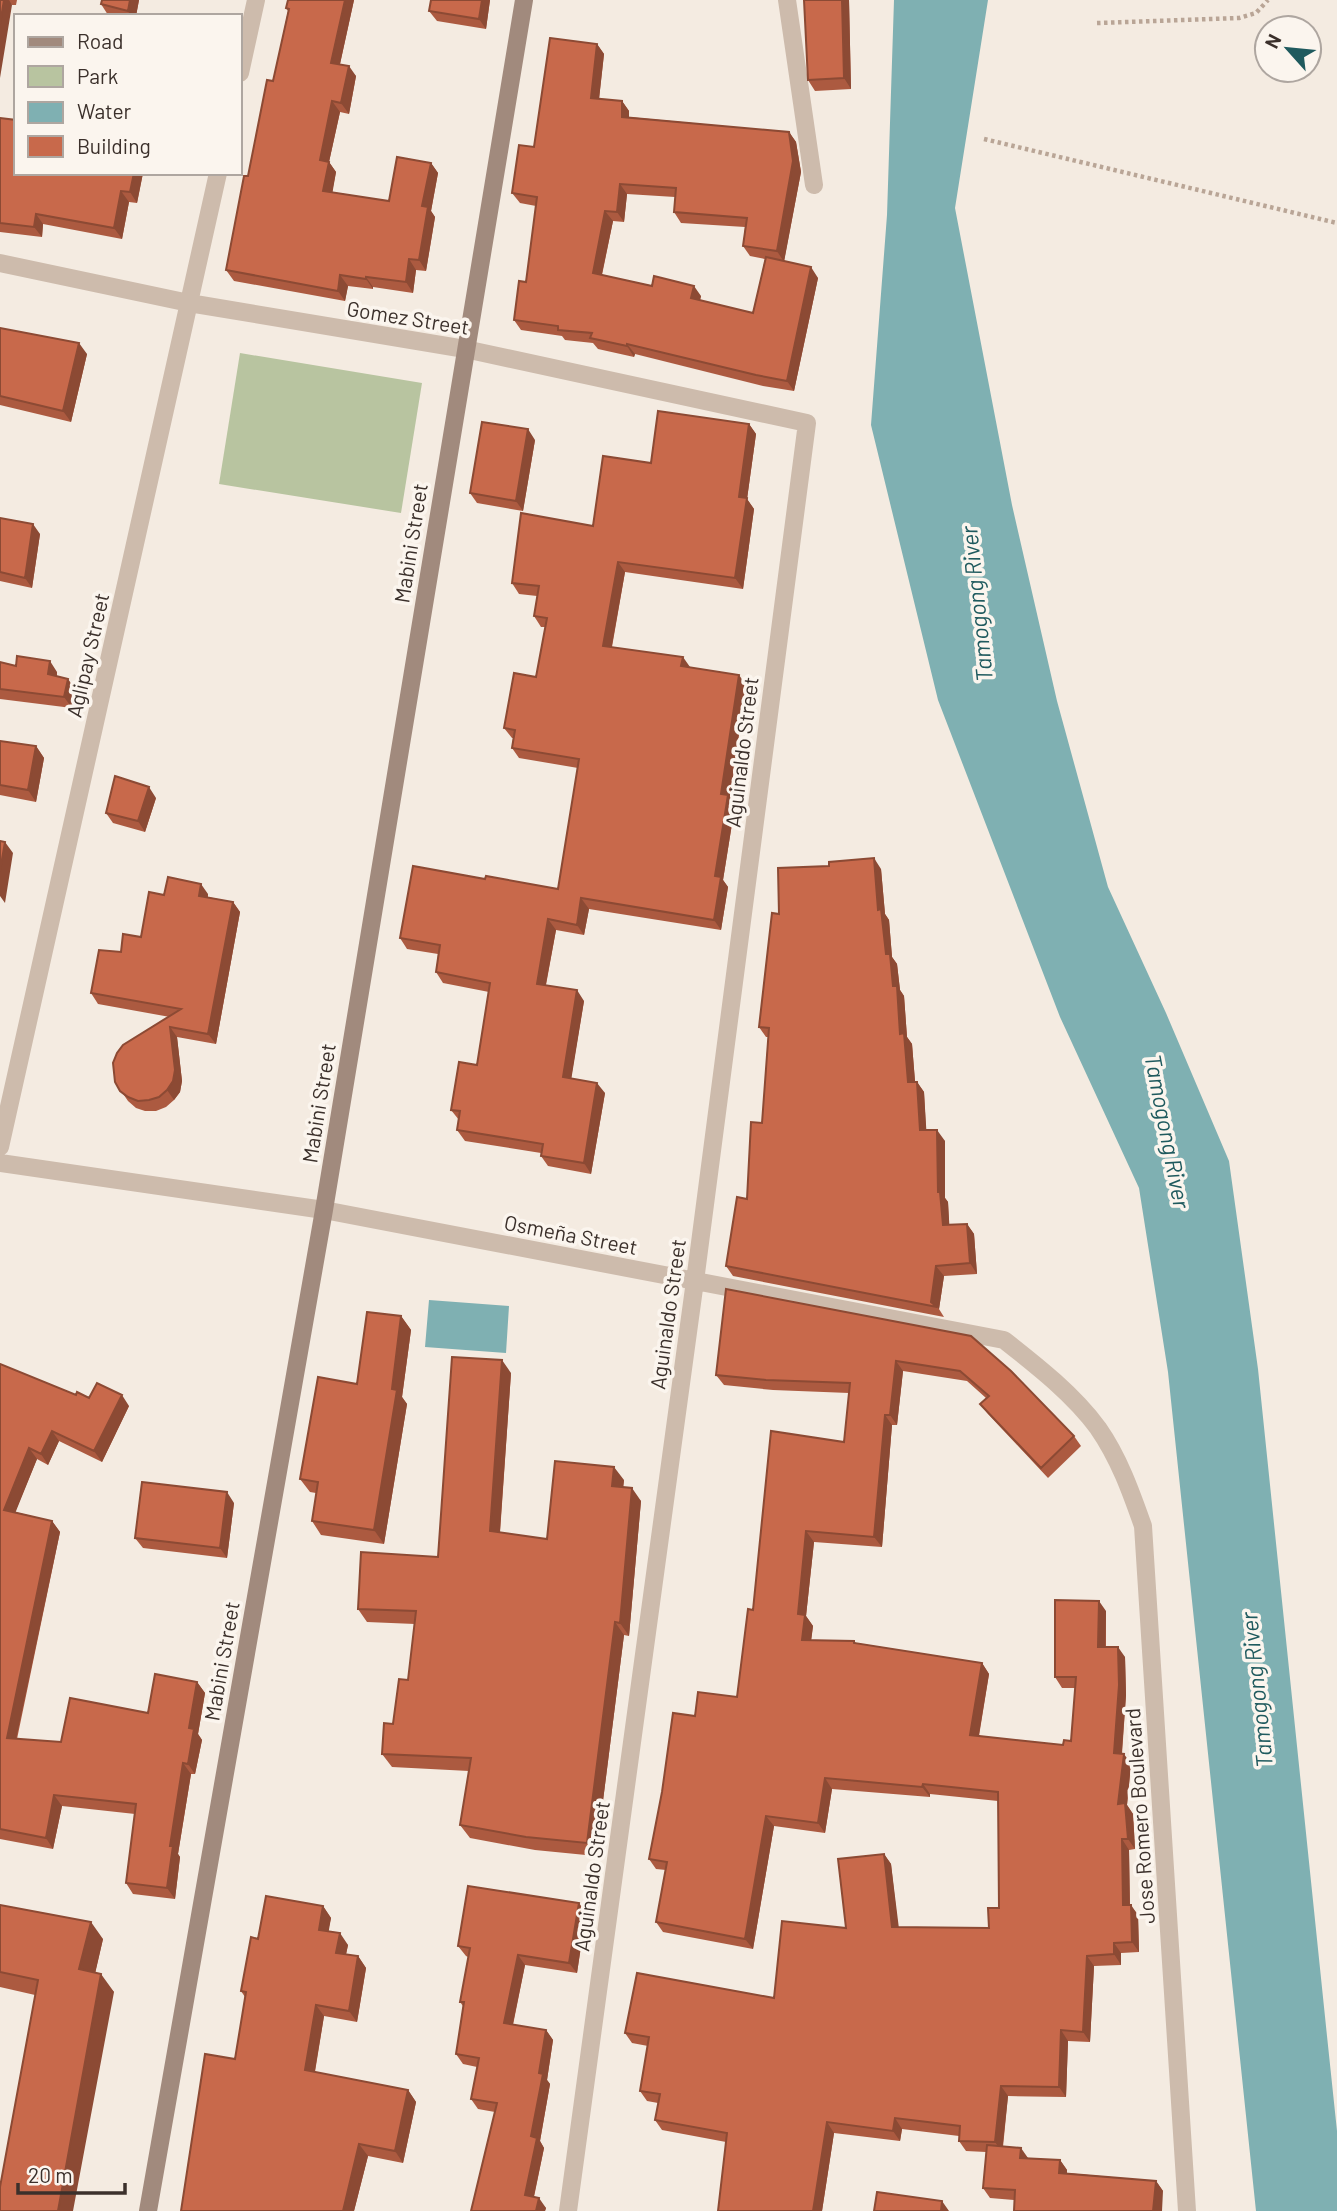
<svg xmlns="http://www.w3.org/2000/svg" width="1337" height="2211" font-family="Barlow,sans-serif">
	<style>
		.green { fill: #b8c4a0 }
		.water { fill: #7fb0b2 }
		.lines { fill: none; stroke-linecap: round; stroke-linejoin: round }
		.path { stroke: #b9a596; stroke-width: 4.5; stroke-dasharray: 3.5 3.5; stroke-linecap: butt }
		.street { stroke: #cdbbac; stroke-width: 18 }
		.secondary { stroke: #a18a7d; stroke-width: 18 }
		.wall { fill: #ac5a40; fill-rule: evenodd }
		.shaded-wall { fill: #8c4a34 }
		.building { fill: #c8694b; stroke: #8c4a34; stroke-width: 2 }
		.labels { text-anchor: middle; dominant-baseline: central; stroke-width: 7; stroke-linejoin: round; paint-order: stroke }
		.street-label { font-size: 21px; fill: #3b302b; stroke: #fbf5ee }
		.water-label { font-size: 23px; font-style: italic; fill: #1f5a5e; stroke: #fbf5ee }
	</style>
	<rect width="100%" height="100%" fill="#f4ebe1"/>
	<!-- green -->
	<path class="green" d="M 240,353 L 422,383 L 401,513 L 219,484 Z"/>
	<!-- water -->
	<path class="water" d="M 894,0 L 988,0 L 955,208 L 1012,505 L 1057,701 L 1108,887 L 1166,1013 L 1229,1161 L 1258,1369 L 1327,2036 L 1337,2131 L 1337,2211 L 1256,2211 L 1168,1372 L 1139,1188 L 1060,1017 L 938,700 L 871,425 L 887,215 Z
		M 429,1300 L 509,1306 L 506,1353 L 425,1347 Z"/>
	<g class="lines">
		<!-- path -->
		<path class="path" d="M 1097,23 L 1239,18 L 1256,13 L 1268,0
			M 984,139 L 1337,223"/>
		<!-- street -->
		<path class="street" d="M 787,0 L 814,185
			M 240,73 L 256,0
			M 0,263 L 189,303 L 465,349 L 807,423 L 695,1281 L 568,2211
			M 0,1147 L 218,173
			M 0,1163 L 324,1210 L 1004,1340 C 1037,1366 1073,1394 1098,1428 C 1119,1458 1131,1492 1143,1526 L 1187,2211"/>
		<!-- secondary -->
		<path class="secondary" d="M 148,2211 L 324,1210 L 524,0"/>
	</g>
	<!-- wall -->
	<path class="wall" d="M 0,0 L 17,0 L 16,5 L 12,5 Z
		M 102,0 L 139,0 L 136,16 L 108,15 L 101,4 Z
		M 354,0 L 340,64 L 356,76 L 349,114 L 340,112 L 329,162 L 336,172 L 332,192 L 389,201 L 431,163 L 438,173 L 431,211 L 435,217 L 426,271 L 416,270 L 413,293 L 373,287 L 373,289 L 348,286 L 345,301 L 234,281 L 226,270 L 248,176 L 273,81 L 288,11 L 286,8 Z
		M 490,0 L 486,29 L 437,21 L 429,11 Z
		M 804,0 L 849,0 L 851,89 L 815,91 L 808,80 Z
		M 597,44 L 604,54 L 599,99 L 622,101 L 629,111 L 629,117 L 789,132 L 796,142 L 801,172 L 784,261 L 818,278 L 794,391 L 763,386 L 635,354 L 634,357 L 598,349 L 593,343 L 565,340 L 562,336 L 521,330 L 514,320 L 526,282 L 536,206 L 520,203 L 512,193 L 534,147 ZM 627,194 L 675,197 L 674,212 L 681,223 L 745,227 L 743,246 L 750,256 L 765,259 L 753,313 L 700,300 L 701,296 L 602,275 L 613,221 L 624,222 Z
		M 0,118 L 16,173 L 143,173 L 137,203 L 129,202 L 122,239 L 43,224 L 42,237 L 0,232 Z
		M 0,328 L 87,354 L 71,422 L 0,405 Z
		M 749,424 L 756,434 L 747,499 L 754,509 L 743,589 L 625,572 L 612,647 L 690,668 L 746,685 L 730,797 L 735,805 L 723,880 L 728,887 L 721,930 L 589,909 L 584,935 L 556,930 L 546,985 L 584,1001 L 571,1078 L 605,1093 L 591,1174 L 548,1166 L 541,1156 L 541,1153 L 465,1141 L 457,1130 L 459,1120 L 451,1110 L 477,1065 L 489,992 L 443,983 L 436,972 L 438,954 L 407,949 L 400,938 L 485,879 L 558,889 L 578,768 L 519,758 L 512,748 L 513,738 L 512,738 L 504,728 L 536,677 L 545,627 L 541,627 L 534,616 L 537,596 L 519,594 L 512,583 L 593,526 L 651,463 Z
		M 535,440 L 523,511 L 477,503 L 470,493 Z
		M 0,518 L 40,534 L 32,588 L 0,581 Z
		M 0,662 L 16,666 L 57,672 L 57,676 L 68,679 L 75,690 L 72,708 L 0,699 Z
		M 0,741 L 36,746 L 44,758 L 36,802 L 0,795 Z
		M 156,798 L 145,832 L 113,823 L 106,813 Z
		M 881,869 L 885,914 L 889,920 L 892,957 L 897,964 L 900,990 L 904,996 L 907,1037 L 912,1044 L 915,1082 L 917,1082 L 924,1092 L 926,1130 L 945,1141 L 945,1198 L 948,1202 L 949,1225 L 967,1224 L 974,1234 L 977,1274 L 944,1276 L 939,1309 L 944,1317 L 733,1276 L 726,1266 L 747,1199 L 762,1123 L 768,1037 L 766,1037 L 759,1027 L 779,914 Z
		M 208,894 L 208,897 L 233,902 L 240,912 L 216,1044 L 177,1037 L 182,1081 L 180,1092 L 174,1100 L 166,1107 L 156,1111 L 145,1111 L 136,1108 L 128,1101 L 115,1082 L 170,1017 L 98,1004 L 91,993 L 141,937 L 164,895 Z
		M 401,1316 L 411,1330 L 402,1397 L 407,1404 L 384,1544 L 321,1535 L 312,1521 L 316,1493 L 310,1492 L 300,1479 L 357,1384 Z
		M 971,1336 L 1074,1436 L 1081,1446 L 1048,1478 L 988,1414 L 980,1404 L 986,1398 L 967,1381 L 903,1371 L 897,1425 L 892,1425 L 882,1547 L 814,1542 L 806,1616 L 813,1626 L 811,1640 L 854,1641 L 856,1643 L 982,1663 L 989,1674 L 979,1736 L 1063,1745 L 1071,1741 L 1075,1688 L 1062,1688 L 1055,1677 L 1106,1611 L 1106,1647 L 1125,1657 L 1126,1695 L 1122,1754 L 1131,1764 L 1127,1805 L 1133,1814 L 1135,1849 L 1129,1850 L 1130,1905 L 1138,1915 L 1139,1952 L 1121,1953 L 1121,1965 L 1094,1966 L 1090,2042 L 1068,2041 L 1066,2097 L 1008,2096 L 1003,2147 L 1028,2158 L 1060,2160 L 1067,2170 L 1067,2173 L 1156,2181 L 1163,2191 L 1014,2200 L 990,2198 L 983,2188 L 986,2152 L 966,2151 L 959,2141 L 959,2136 L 902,2129 L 900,2141 L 834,2133 L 822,2211 L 718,2211 L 726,2142 L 662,2130 L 655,2120 L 658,2103 L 647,2101 L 640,2091 L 648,2046 L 632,2043 L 625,2033 L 774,1998 L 846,1928 L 884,1854 L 891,1864 L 898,1927 L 989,1928 L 999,1908 L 998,1801 L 930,1794 L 930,1797 L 832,1789 L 825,1833 L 774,1826 L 753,1949 L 663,1932 L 656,1922 L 666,1870 L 656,1869 L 649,1859 L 695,1716 L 737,1697 L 753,1610 L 844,1442 L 849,1393 L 773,1390 L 724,1385 L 716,1375 Z
		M 0,1364 L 76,1395 L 129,1406 L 102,1462 L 59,1441 L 48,1465 L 37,1459 L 15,1512 L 52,1521 L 60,1532 L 17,1739 L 61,1742 L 148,1713 L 197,1682 L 205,1693 L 198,1734 L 202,1740 L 195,1774 L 191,1774 L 178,1854 L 180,1857 L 175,1899 L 133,1894 L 126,1883 L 135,1814 L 62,1806 L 53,1849 L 0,1839 Z
		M 511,1373 L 500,1533 L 547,1539 L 624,1480 L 623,1487 L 641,1501 L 629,1636 L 624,1635 L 596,1856 L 535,1850 L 470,1838 L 460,1825 L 469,1771 L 392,1767 L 382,1754 L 408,1680 L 415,1624 L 367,1622 L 358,1609 L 438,1557 Z
		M 234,1503 L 227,1558 L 143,1548 L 135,1538 Z
		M 0,1905 L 103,1939 L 95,1973 L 114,1992 L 35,1995 L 0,1987 Z
		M 323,1906 L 331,1918 L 328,1931 L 348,1945 L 346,1954 L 358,1956 L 366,1968 L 357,2022 L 324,2016 L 315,2072 L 408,2090 L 416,2102 L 403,2163 L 368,2156 L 354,2211 L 181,2211 L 235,2059 L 245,1997 L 241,1991 L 258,1939 Z
		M 586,1913 L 577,1973 L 525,1965 L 513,2025 L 546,2030 L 553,2040 L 547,2080 L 550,2084 L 540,2141 L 544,2148 L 534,2197 L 546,2208 L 545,2211 L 471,2211 L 495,2112 L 478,2109 L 471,2099 L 477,2067 L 463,2064 L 456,2054 L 463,2006 L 460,2002 L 468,1957 L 466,1956 L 458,1946 Z"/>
	<!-- shaded-wall -->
	<path class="shaded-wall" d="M 4,0 L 9,0 L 12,5 L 0,78 L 0,24 Z
		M 130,0 L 139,0 L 136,16 L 131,16 L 128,11 Z
		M 345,0 L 354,0 L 338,73 L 331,63 Z
		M 482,0 L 490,0 L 486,29 L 479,19 Z
		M 842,0 L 849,0 L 851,89 L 844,78 Z
		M 597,44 L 604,54 L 598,108 L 591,98 Z
		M 349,66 L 356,76 L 349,114 L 341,103 Z
		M 332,101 L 340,112 L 327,171 L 320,160 Z
		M 622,101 L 629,111 L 629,127 L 622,117 Z
		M 789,132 L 796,142 L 801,172 L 784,262 L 777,251 Z
		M 329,162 L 336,172 L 331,201 L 323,191 Z
		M 431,163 L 438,173 L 431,211 L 435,217 L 426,271 L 419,260 L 422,206 Z
		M 134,173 L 143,173 L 137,203 L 130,192 Z
		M 620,184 L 627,194 L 624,222 L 617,212 Z
		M 121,191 L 129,202 L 122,239 L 114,228 Z
		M 605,211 L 613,221 L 600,283 L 593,273 Z
		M 36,214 L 43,224 L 42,237 L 34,227 Z
		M 409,259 L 416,270 L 413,293 L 406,282 Z
		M 811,267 L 818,278 L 794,391 L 787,381 Z
		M 340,275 L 348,286 L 345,301 L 338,291 Z
		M 366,277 L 373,287 L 373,289 L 366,279 Z
		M 694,286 L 701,296 L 698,308 L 691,298 Z
		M 79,343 L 87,354 L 71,422 L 63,411 Z
		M 627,344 L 635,354 L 634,357 L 627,346 Z
		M 749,424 L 756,434 L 747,499 L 754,509 L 743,589 L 735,578 L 739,497 Z
		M 528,429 L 535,440 L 523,511 L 516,501 Z
		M 33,524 L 40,534 L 32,588 L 25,578 Z
		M 618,562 L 625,572 L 610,656 L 603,646 Z
		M 683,657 L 690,667 L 681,666 Z
		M 50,661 L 57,672 L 56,685 L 48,674 Z
		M 739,675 L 746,685 L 730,797 L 735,805 L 723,880 L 728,887 L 721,930 L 714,920 L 715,876 L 721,794 Z
		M 68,679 L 75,690 L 72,708 L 64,697 Z
		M 36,746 L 44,758 L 36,802 L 28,790 Z
		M 149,787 L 156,798 L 145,832 L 138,821 Z
		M 5,842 L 13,853 L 5,903 L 0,896 L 0,871 Z
		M 874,858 L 881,869 L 885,914 L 889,920 L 892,957 L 897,964 L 900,990 L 904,996 L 907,1037 L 912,1044 L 916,1093 L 908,1082 L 893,986 L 886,954 L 878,910 Z
		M 201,884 L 208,894 L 206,906 L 199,896 Z
		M 581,898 L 589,909 L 584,935 L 577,925 Z
		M 233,902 L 240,912 L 216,1044 L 208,1034 Z
		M 548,919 L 556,930 L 544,994 L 537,984 Z
		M 577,990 L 584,1001 L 570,1087 L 563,1077 Z
		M 170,1027 L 177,1037 L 182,1081 L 180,1092 L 174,1100 L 167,1090 Z
		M 917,1082 L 924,1092 L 927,1141 L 920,1130 Z
		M 597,1083 L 605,1093 L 591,1174 L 584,1163 Z
		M 937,1130 L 945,1141 L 945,1198 L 948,1202 L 950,1236 L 943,1225 L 938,1192 Z
		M 967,1224 L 974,1234 L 977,1274 L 970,1263 Z
		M 936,1266 L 944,1276 L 939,1309 L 931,1302 Z
		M 401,1316 L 411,1330 L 402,1397 L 407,1404 L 384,1544 L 374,1530 Z
		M 502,1360 L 511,1373 L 499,1544 L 490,1531 Z
		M 896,1361 L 903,1371 L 897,1425 L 890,1415 Z
		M 122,1395 L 129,1406 L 102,1462 L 94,1451 Z
		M 885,1415 L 892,1425 L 882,1547 L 874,1537 Z
		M 52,1431 L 59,1441 L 48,1465 L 41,1454 Z
		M 29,1448 L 37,1459 L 12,1521 L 4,1510 Z
		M 614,1467 L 624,1480 L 622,1500 L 612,1486 Z
		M 632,1488 L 641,1501 L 629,1636 L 620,1623 Z
		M 227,1492 L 234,1503 L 227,1558 L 220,1548 Z
		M 52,1521 L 60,1532 L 14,1749 L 7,1738 Z
		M 806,1531 L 814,1542 L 806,1616 L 813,1626 L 810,1650 L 802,1640 L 798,1614 Z
		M 1099,1601 L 1106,1611 L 1105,1657 L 1098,1647 Z
		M 615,1622 L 624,1635 L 596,1856 L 587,1843 Z
		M 1118,1647 L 1125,1657 L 1126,1695 L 1121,1763 L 1114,1753 Z
		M 982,1663 L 989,1674 L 977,1746 L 970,1735 Z
		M 197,1682 L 205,1693 L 198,1734 L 202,1740 L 195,1774 L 188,1764 L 189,1728 Z
		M 1124,1754 L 1131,1764 L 1127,1805 L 1133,1814 L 1135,1849 L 1128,1839 L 1118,1804 Z
		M 183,1763 L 191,1774 L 178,1854 L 180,1857 L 175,1899 L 167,1888 L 170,1846 Z
		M 825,1778 L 832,1789 L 825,1833 L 818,1823 Z
		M 923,1784 L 930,1794 L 930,1797 L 922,1787 Z
		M 54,1795 L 62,1806 L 53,1849 L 46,1838 Z
		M 766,1816 L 774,1826 L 753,1949 L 745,1939 Z
		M 1122,1839 L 1129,1850 L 1130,1915 L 1123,1905 Z
		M 884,1854 L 891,1864 L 900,1937 L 892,1927 Z
		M 579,1903 L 586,1913 L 577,1973 L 569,1963 Z
		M 1131,1905 L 1138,1915 L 1139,1952 L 1132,1942 Z
		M 323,1906 L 331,1918 L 327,1941 L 319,1930 Z
		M 91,1922 L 103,1939 L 92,1987 L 79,1969 Z
		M 340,1933 L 348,1945 L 344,1964 L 336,1953 Z
		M 1114,1943 L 1121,1953 L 1121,1965 L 1114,1954 Z
		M 518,1955 L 525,1965 L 511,2033 L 504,2023 Z
		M 358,1956 L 366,1968 L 357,2022 L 349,2011 Z
		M 1087,1956 L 1094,1966 L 1090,2042 L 1083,2032 Z
		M 101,1974 L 114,1992 L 73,2211 L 58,2211 Z
		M 316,2005 L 324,2016 L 313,2082 L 305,2070 Z
		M 546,2030 L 553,2040 L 547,2080 L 550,2084 L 540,2141 L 544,2148 L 532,2205 L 525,2195 L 539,2073 Z
		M 1061,2030 L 1068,2041 L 1066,2097 L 1059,2087 Z
		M 1001,2086 L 1008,2096 L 1002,2152 L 995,2142 Z
		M 408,2090 L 416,2102 L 403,2163 L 395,2151 Z
		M 895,2118 L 902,2129 L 900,2141 L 893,2131 Z
		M 827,2122 L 834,2133 L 822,2211 L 813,2211 Z
		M 359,2144 L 368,2156 L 354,2211 L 343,2211 Z
		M 1021,2148 L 1028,2158 L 1020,2158 Z
		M 1060,2160 L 1067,2170 L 1066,2183 L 1059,2173 Z
		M 1156,2181 L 1163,2191 L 1162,2211 L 1153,2211 Z
		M 539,2198 L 546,2208 L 545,2211 L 536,2211 Z
		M 942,2201 L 949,2211 L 941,2211 Z"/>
	<!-- building -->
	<path class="building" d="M 0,0 L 4,0 L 0,24 Z
		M 102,0 L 130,0 L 128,11 L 101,4 Z
		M 288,0 L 345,0 L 331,63 L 349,66 L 341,103 L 332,101 L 320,160 L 329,162 L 323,191 L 389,201 L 397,157 L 431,163 L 422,206 L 428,207 L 419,260 L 409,259 L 406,282 L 366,277 L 366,279 L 340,275 L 338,291 L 226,270 L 244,176 L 248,176 L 267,80 L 273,81 L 289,9 L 286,8 Z
		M 431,0 L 482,0 L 479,19 L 429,11 Z
		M 804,0 L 842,0 L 844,78 L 808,80 Z
		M 550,38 L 597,44 L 591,98 L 622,101 L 622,117 L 789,132 L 793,161 L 777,251 L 743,246 L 747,218 L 674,212 L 676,188 L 620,184 L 617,212 L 605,211 L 593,273 L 652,286 L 654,276 L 694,286 L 691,298 L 753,313 L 766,257 L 811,267 L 787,381 L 756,375 L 627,344 L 627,346 L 590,338 L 592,333 L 558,330 L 558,326 L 514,320 L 519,281 L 526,282 L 537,197 L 512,193 L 519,145 L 534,147 Z
		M 0,118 L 16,120 L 16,173 L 134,173 L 130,192 L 121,191 L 114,228 L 36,214 L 34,227 L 0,223 Z
		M 0,328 L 79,343 L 63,411 L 0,396 Z
		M 658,411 L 749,424 L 739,497 L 747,498 L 735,578 L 618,562 L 603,646 L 683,657 L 681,666 L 739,675 L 721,794 L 728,795 L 715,876 L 721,877 L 714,920 L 581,898 L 577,925 L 548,919 L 537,984 L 577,990 L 563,1077 L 597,1083 L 584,1163 L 541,1156 L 543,1144 L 457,1130 L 460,1111 L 451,1110 L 459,1062 L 477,1065 L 490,983 L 436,972 L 440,945 L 400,938 L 413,866 L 485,879 L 486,876 L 558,889 L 579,759 L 512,748 L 515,730 L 504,728 L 514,673 L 536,677 L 547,618 L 534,616 L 539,586 L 512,583 L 521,513 L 593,526 L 603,456 L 651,463 Z
		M 482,422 L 528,429 L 516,501 L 470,493 Z
		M 0,518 L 33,524 L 25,578 L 0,572 Z
		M 17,656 L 50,661 L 48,674 L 68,679 L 64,697 L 0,689 L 0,662 L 16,666 Z
		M 0,741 L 36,746 L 28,790 L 0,785 Z
		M 115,776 L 149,787 L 138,821 L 106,813 Z
		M 0,841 L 5,842 L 0,871 Z
		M 874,858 L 878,910 L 881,909 L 886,954 L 890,954 L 893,986 L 897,986 L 900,1034 L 904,1033 L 908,1082 L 917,1082 L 920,1130 L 937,1130 L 938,1192 L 940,1192 L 943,1225 L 967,1224 L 970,1263 L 936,1266 L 931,1302 L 937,1307 L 726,1266 L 737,1197 L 747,1199 L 751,1122 L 762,1123 L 769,1028 L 759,1027 L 772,913 L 779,914 L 778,868 L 829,866 L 829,862 Z
		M 168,877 L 201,884 L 199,896 L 233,902 L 208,1034 L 170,1027 L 175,1070 L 173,1081 L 167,1090 L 159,1097 L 149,1100 L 138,1101 L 128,1097 L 120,1091 L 115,1082 L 113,1063 L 117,1053 L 123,1045 L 181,1009 L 91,993 L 99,950 L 121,952 L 123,934 L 141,937 L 149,892 L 164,895 Z
		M 726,1289 L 971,1336 L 1011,1371 L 1074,1436 L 1041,1468 L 980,1404 L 989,1396 L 960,1371 L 896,1361 L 890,1415 L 885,1415 L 874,1537 L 806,1531 L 798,1614 L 805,1615 L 802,1640 L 854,1641 L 854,1643 L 982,1663 L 970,1735 L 1063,1745 L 1064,1740 L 1071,1741 L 1076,1677 L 1055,1677 L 1055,1600 L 1099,1601 L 1098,1647 L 1118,1647 L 1119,1685 L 1114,1753 L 1124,1754 L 1118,1804 L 1125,1803 L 1128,1839 L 1122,1839 L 1123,1905 L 1131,1905 L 1132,1942 L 1114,1943 L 1114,1954 L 1087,1956 L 1083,2032 L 1061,2030 L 1059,2087 L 1001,2086 L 995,2142 L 959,2141 L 960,2126 L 895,2118 L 893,2131 L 827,2122 L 813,2211 L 718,2211 L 727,2133 L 655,2120 L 660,2094 L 640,2091 L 649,2037 L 625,2033 L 637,1973 L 774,1998 L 782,1921 L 846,1928 L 838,1859 L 884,1854 L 892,1927 L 989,1928 L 988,1908 L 999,1908 L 998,1792 L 923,1784 L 922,1787 L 825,1778 L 818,1823 L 766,1816 L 745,1939 L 656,1922 L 667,1862 L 649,1859 L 662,1792 L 673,1713 L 695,1716 L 698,1692 L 737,1697 L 748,1609 L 753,1610 L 771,1431 L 844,1442 L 850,1383 L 766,1380 L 716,1375 Z
		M 367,1312 L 401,1316 L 392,1389 L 397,1390 L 374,1530 L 312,1521 L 318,1482 L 300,1479 L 318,1377 L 357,1384 Z
		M 452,1357 L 502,1360 L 490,1531 L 547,1539 L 555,1461 L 614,1467 L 612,1486 L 632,1488 L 620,1623 L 615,1622 L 587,1843 L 526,1837 L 460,1825 L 471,1758 L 382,1754 L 384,1723 L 393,1724 L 399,1679 L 408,1680 L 416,1611 L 358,1609 L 361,1552 L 438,1557 Z
		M 0,1364 L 76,1395 L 77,1392 L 89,1398 L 97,1383 L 122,1395 L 94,1451 L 52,1431 L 41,1454 L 29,1448 L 4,1510 L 52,1521 L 7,1738 L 61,1742 L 70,1698 L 148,1713 L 155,1674 L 197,1682 L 189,1728 L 194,1729 L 188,1764 L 183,1763 L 170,1846 L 173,1846 L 167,1888 L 126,1883 L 136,1804 L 54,1795 L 46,1838 L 0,1829 Z
		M 142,1482 L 227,1492 L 220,1548 L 135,1538 Z
		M 468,1886 L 579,1903 L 569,1963 L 518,1955 L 504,2023 L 546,2030 L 539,2073 L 543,2074 L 531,2136 L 537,2138 L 525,2195 L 539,2198 L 536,2211 L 471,2211 L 497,2103 L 471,2099 L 479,2058 L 456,2054 L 464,2002 L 460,2002 L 470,1948 L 458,1946 Z
		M 266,1896 L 323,1906 L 319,1930 L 340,1933 L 336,1953 L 358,1956 L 349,2011 L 316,2005 L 305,2070 L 408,2090 L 395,2151 L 359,2144 L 343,2211 L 181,2211 L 205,2054 L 235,2059 L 246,1992 L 241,1991 L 251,1937 L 258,1939 Z
		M 0,1905 L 91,1922 L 79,1969 L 101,1974 L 58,2211 L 0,2211 L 0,2187 L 38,1980 L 0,1972 Z
		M 987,2145 L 1021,2148 L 1020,2158 L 1060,2160 L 1059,2173 L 1156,2181 L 1153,2211 L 1014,2211 L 1015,2190 L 983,2188 Z
		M 877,2192 L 942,2201 L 941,2211 L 874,2211 Z"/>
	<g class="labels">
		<!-- street labels -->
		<g class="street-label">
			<text transform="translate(408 317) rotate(9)">Gomez Street</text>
			<text transform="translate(410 543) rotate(-81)">Mabini Street</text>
			<text transform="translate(87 655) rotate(-77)">Aglipay Street</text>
			<text transform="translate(741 752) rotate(-83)">Aguinaldo Street</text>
			<text transform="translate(318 1103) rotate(-81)">Mabini Street</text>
			<text transform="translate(571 1234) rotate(11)">Osmeña Street</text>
			<text transform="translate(667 1314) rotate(-82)">Aguinaldo Street</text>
			<text transform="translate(221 1661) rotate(-80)">Mabini Street</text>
			<text transform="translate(1139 1816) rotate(-94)">Jose Romero Boulevard</text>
			<text transform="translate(591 1876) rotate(-82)">Aguinaldo Street</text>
		</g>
		<!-- water labels -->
		<g class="water-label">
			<text transform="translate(976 604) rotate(-96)">Tamogong River</text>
			<text transform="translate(1168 1131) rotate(79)">Tamogong River</text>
			<text transform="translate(1256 1690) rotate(-96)">Tamogong River</text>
		</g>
	</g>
	<!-- legend -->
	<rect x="14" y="14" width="228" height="161" fill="#fbf5ee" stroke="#aea6a0" stroke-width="2"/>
	<rect x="28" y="37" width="35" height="10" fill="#a18a7d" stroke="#aea6a0" stroke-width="2"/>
	<text x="77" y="49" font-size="21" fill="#3b302b">Road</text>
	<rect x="28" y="66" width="35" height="21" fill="#b8c4a0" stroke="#aea6a0" stroke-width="2"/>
	<text x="77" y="84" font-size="21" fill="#3b302b">Park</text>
	<rect x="28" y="102" width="35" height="21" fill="#7fb0b2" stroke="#aea6a0" stroke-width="2"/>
	<text x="77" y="119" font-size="21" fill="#3b302b">Water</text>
	<rect x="28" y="136" width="35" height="21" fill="#c8694b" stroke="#aea6a0" stroke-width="2"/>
	<text x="77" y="154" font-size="21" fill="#3b302b">Building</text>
	<!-- north arrow -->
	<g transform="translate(1288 49) rotate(297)"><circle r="33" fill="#fbf5ee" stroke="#aea6a0" stroke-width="2"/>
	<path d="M0-5L12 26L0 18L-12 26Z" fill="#1f5a5e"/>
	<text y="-10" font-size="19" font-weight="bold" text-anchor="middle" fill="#3b302b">N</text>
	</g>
	<!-- scale -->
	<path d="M18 2183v10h107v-10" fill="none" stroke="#3b302b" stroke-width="3.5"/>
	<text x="28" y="2183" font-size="21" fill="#3b302b" stroke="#fbf5ee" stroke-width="5" paint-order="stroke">20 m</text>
</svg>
